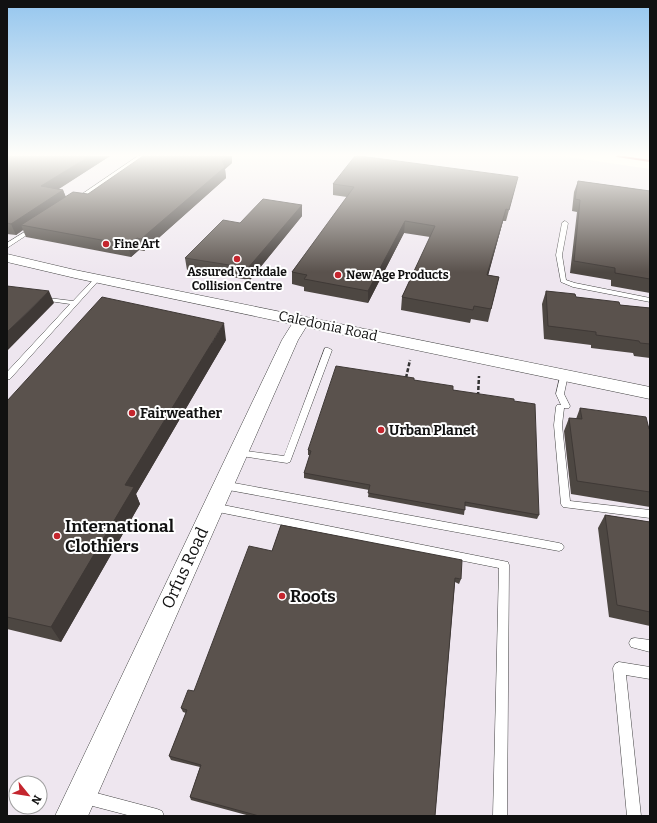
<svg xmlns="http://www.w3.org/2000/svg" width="657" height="823" font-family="Bitter,serif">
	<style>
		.industrial { fill: #eee6ef; fill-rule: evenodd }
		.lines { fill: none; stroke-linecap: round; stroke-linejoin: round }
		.service-casing { stroke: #444; stroke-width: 1 }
		.tertiary-casing { stroke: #444; stroke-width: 1 }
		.path { stroke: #333; stroke-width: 2.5; stroke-dasharray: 4 2; stroke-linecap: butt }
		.service { fill: #fff; fill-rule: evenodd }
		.tertiary { fill: #fff; fill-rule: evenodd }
		.rail { stroke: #c4262e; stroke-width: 2 }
		.wall { fill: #4d4742 }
		.shaded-wall { fill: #3f3936 }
		.building { fill: #5a524d; stroke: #3f3936 }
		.poi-dot { fill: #c4262e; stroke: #fff; stroke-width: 1.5 }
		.labels { text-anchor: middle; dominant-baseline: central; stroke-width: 4; stroke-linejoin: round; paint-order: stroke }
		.far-poi-label { font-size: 12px; font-weight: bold; fill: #111; stroke: #fff; text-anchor: start }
		.street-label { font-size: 14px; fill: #111; stroke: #fff }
		.poi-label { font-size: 14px; font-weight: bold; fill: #111; stroke: #fff; text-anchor: start }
		.near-poi-label { font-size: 17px; font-weight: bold; fill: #111; stroke: #fff; text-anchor: start }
		.near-street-label { font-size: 17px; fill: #111; stroke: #fff }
	</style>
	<rect width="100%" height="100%" fill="#fffdf5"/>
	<!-- industrial -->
	<path class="industrial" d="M 7,156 L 562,156 L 650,169 L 650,816 L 7,816 ZM 16,783 L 40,783 L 40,807 L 16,807 Z"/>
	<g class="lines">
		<!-- service casing -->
		<g class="service-casing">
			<path id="service" d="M 138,156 L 144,156 L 80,200 L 75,199 Z
				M 565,221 L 568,223 L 562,255 L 566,280 L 575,283 L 650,298 L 650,302 L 573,287 L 561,282 L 556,255 L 562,223 Z
				M 31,228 L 36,229 L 7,248 L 7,243 Z
				M 98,276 L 101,278 L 100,279 L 10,379 L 7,379 L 7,372 L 70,304 L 42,300 L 39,298 L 40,297 L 73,301 L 96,277 Z
				M 325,348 L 328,348 L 332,350 L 290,462 L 287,463 L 235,455 L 234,453 L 235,451 L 238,450 L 284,456 Z
				M 561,373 L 567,373 L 568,375 L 564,394 L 570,406 L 569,408 L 564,408 L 562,425 L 570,501 L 650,510 L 650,518 L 563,507 L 561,504 L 554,425 L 556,407 L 557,405 L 561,405 L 556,394 Z
				M 223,481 L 559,543 L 562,544 L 564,547 L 562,550 L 559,551 L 223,489 L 220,487 L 218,485 L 220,483 Z
				M 213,503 L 508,562 L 509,565 L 507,816 L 493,816 L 499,568 L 213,511 L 210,510 L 208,507 L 210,504 Z
				M 635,638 L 650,640 L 650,652 L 631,647 L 629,643 L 631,639 Z
				M 619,662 L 650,667 L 650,679 L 626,675 L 641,816 L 627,816 L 613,668 L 615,664 Z
				M 85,790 L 157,809 L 162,811 L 164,816 L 131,816 L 85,804 L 80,802 L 78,797 L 80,792 Z"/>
		</g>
		<!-- tertiary casing -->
		<g class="tertiary-casing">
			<path id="tertiary" d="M 7,254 L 75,270 L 650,387 L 650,399 L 306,327 L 298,340 L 88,816 L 55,816 L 282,340 L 292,324 L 75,278 L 7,262 Z"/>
		</g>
		<!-- path -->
		<path class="path" d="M 406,378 L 410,360
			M 478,396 L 479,376"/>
		<!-- service -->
		<use href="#service" class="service"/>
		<!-- tertiary -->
		<use href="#tertiary" class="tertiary"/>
		<!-- rail -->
		<path class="rail" d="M 617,156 L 650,161"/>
	</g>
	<!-- wall -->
	<path class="wall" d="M 7,156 L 110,156 L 58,189 L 63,190 L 66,197 L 88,194 L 232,163 L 225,169 L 226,178 L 144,251 L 139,250 L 131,257 L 26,237 L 23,230 L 16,235 L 7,234 Z
		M 578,181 L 650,191 L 650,293 L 611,286 L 611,280 L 570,273 L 577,212 L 572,211 L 574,192 Z
		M 333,184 L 515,188 L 506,221 L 503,221 L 488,275 L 499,277 L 488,322 L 471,319 L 470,323 L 401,310 L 402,297 L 430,237 L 404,233 L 368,303 L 304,291 L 304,287 L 292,284 L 292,272 L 347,197 L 333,195 Z
		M 302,205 L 302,216 L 250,280 L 187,270 L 185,258 L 240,223 Z
		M 546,291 L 576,297 L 620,305 L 650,308 L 650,358 L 634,356 L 633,353 L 591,348 L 591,345 L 544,339 L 542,304 Z
		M 226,340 L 136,494 L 140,504 L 61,642 L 7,629 L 7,401 Z
		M 414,380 L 453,390 L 514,401 L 539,515 L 537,519 L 465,506 L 464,515 L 368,497 L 369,490 L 304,478 L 304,473 L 310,455 L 308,455 L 308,450 Z
		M 580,408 L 650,429 L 650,507 L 571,494 L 564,431 L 569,418 L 576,419 Z
		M 605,515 L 650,522 L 650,626 L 609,617 L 598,528 Z
		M 281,525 L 461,579 L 459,584 L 455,582 L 435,816 L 250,816 L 191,800 L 190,797 L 200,767 L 171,760 L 169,756 L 186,713 L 183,712 L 181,708 L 194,691 L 272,551 Z"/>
	<!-- shaded-wall -->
	<path class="shaded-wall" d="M 90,156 L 110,156 L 45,198 L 41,186 Z
		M 227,156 L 232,156 L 232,163 L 225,169 L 226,178 L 144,251 L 141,239 Z
		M 63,190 L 67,201 L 21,225 L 23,230 L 16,235 L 11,224 Z
		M 302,205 L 302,216 L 250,280 L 248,268 Z
		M 506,209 L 503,221 L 485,287 L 487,275 Z
		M 405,221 L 404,233 L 368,303 L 368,291 Z
		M 137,238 L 139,250 L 131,257 L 128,245 Z
		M 49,291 L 54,303 L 7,351 L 7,332 Z
		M 224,323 L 226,340 L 136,494 L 140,504 L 61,642 L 51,627 L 125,485 Z"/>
	<!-- building -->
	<path class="building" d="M 7,156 L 90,156 L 41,186 L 63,190 L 11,224 L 7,223 Z
		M 143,156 L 227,156 L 222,160 L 225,167 L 141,239 L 137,238 L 128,245 L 21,225 L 73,192 L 88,194 Z
		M 355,156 L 360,156 L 518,177 L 509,210 L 506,209 L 487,275 L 499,277 L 491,309 L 474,306 L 473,310 L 402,297 L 435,226 L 405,221 L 368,291 L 304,279 L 307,275 L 292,272 L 354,187 L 333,184 Z
		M 578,181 L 650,191 L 650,279 L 615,273 L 615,268 L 574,261 L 580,200 L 575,199 Z
		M 263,199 L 302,205 L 248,268 L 185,258 L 223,220 L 240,223 Z
		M 7,286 L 49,291 L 7,332 Z
		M 546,291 L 575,294 L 576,297 L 619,302 L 620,305 L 650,308 L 650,344 L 640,343 L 639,341 L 596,335 L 596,332 L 548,326 Z
		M 102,297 L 224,323 L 125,485 L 134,487 L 51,627 L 7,617 L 7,401 Z
		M 336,366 L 414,378 L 414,380 L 453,386 L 453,390 L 514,399 L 514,401 L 535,404 L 539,515 L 465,502 L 465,510 L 368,493 L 370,485 L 304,473 L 311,451 L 308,450 Z
		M 580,408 L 646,417 L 649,429 L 650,429 L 650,492 L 577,481 L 569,418 L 582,419 Z
		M 605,515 L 650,522 L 650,612 L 617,605 Z
		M 281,525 L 462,560 L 461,579 L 455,578 L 435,816 L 259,816 L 190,797 L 201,765 L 169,756 L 187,710 L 181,708 L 188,690 L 194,691 L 249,546 L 272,551 Z"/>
	<!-- sky -->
	<linearGradient id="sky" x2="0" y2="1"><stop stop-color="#95c6ee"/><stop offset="0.57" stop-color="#fffefa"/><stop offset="1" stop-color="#fffefa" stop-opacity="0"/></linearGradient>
	<rect width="657" height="272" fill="url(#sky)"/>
	<!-- markers -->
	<g class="poi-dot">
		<circle cx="106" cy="244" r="4"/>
		<circle cx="237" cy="259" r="4"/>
		<circle cx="338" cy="275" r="4"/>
		<circle cx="132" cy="413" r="4"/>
		<circle cx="381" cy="430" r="4"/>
		<circle cx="57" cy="536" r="4"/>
		<circle cx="282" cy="596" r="4"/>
	</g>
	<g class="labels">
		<!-- far-poi labels -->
		<g class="far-poi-label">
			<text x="114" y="244">Fine Art</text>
			<text x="237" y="272" text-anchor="middle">Assured Yorkdale<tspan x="237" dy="14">Collision Centre</tspan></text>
			<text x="346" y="275">New Age Products</text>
		</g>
		<!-- street labels -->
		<g class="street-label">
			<text transform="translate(328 326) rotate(12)">Caledonia Road</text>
		</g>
		<!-- poi labels -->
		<g class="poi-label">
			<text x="140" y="413">Fairweather</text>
			<text x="389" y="430">Urban Planet</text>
		</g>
		<!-- near-poi labels -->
		<g class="near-poi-label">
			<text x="65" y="526">International<tspan x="65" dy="20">Clothiers</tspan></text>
			<text x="290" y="596">Roots</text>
		</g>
		<!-- near-street labels -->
		<g class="near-street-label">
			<text transform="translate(185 568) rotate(-65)">Orfus Road</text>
		</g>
	</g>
	<!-- border -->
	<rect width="657" height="823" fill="none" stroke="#111111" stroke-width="16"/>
	<!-- north arrow -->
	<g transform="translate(28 795) rotate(120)"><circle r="19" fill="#ffffff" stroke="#a0a0a0"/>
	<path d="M0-3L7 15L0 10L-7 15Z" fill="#c4262e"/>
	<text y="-6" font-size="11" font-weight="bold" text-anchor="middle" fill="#111111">N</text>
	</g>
</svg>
